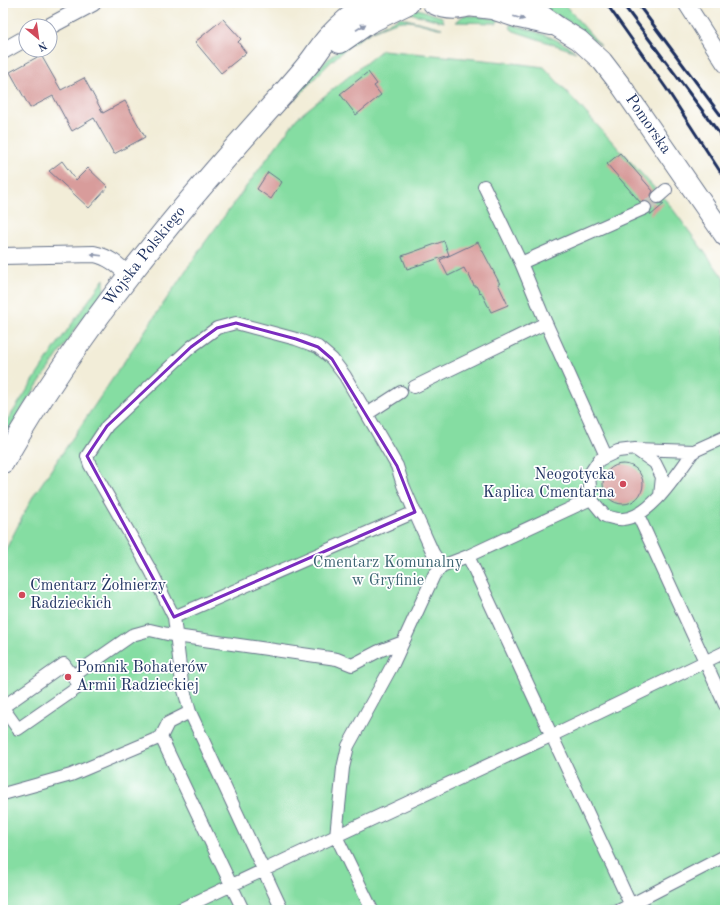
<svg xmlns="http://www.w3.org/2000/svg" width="728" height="913" font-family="'Old Standard TT',serif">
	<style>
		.green { fill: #85dda2; stroke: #508680 }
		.building { fill: #d89c9b }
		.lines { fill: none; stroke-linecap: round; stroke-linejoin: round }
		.pedestrian-tunnel { stroke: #c7c7c0; stroke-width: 12; stroke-dasharray: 12 6; stroke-linecap: butt }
		.pedestrian-casing { stroke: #667289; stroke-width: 14 }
		.minor-casing { stroke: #667289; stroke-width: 18 }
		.tertiary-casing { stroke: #667289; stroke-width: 22 }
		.secondary-casing { stroke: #667289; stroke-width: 24 }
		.pedestrian { stroke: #fff; stroke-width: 12 }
		.minor { stroke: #fff; stroke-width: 16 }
		.tertiary { stroke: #fff; stroke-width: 20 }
		.secondary { stroke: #fff; stroke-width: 22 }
		.rail { stroke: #1b2f5e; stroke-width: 3 }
		.oneway { fill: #8d97ae }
		.marked { fill: none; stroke: #7b2cbf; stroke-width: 3; stroke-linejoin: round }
		.poi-dot { fill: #d1495b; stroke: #fff; stroke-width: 1.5 }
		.labels { text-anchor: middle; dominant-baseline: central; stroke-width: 3.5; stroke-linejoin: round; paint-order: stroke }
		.street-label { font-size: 16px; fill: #1b2f5e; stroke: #fff }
		.poi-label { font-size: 16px; fill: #1b2f5e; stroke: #fff; text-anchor: start }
		.park-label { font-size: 16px; fill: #3b6372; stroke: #fff }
	</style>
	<rect width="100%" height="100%" fill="#fff"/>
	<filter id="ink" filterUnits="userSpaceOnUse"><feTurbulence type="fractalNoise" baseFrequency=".025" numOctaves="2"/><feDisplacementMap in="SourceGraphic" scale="8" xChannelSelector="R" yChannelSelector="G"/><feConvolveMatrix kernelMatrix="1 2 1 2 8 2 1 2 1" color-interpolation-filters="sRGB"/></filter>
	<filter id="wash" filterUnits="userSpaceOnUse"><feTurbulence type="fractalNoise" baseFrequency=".012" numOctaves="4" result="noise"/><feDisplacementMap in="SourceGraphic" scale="16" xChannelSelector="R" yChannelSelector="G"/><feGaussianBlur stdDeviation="0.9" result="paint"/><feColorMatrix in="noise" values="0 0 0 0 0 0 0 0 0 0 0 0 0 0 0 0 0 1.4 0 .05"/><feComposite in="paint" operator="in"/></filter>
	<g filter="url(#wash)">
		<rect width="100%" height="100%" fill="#f2edd8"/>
		<!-- green -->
		<path class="green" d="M 535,3 L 563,3 L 601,46 L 575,25 Z
			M 418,9 L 442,17 L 444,22 L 410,13 L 410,11 Z
			M 464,15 L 499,19 L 497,23 L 456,22 Z
			M 401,17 L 406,19 L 442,28 L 438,28 C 427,26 414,20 402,21 C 397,21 392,24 387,25 C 349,39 321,71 295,100 L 294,96 C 311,77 329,54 351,42 C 367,32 385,25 401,17 Z
			M 510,24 C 533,31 558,37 576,52 L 514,31 L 511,29 Z
			M 382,50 L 505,62 L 544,67 L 669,204 L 725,280 L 725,910 L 3,910 L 3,555 L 32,498 L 203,245 L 297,118 Z
			M 104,279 L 104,291 L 73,331 L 73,333 L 32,393 L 3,440 L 3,427 L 56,346 Z"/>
		<g id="blocks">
			<!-- building -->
			<path class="building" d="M 223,19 L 241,39 L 238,42 L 246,53 L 221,73 L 195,42 Z
				M 41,55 L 61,90 L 84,78 L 103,113 L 125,101 L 145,137 L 114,154 L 94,118 L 72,131 L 53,96 L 30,108 L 10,72 Z
				M 368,72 L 377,84 L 374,86 L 381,95 L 356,115 L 340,94 Z
				M 620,153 L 653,191 L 651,195 L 652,202 L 656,204 L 663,203 L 664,204 L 651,215 L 650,213 L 652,208 L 650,202 L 645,201 L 640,202 L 607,164 Z
				M 62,161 L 76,180 L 88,168 L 108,187 L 89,208 L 49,171 Z
				M 268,172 L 282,182 L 271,199 L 257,189 Z
				M 444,241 L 449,255 L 407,269 L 402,256 Z
				M 478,242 L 500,284 L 498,284 L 508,305 L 491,312 L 481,292 L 480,293 L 476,286 L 474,286 L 468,273 L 467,274 L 464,268 L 448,276 L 440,260 Z
				M603 484a20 20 0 1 1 40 0a20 20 0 1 1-40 0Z"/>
		</g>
	</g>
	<g filter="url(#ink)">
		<use href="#blocks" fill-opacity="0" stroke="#667289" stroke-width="1"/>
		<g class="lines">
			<!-- pedestrian-tunnel -->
			<path class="pedestrian-tunnel" d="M 645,208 L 658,197"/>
			<!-- pedestrian casing -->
			<g class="pedestrian-casing">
				<path id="pedestrian" d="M 484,186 L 521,263 L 546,323 L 606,456
					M 658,197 L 666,190
					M 521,263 L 645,208
					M 414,387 L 546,323
					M 367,414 L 401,392
					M 635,449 L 655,463 L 662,477 L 660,496
					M 694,451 C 678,472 652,517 623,519 C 618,520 610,517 605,516 L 591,499 L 589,475 L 599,460 L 618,451 L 635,449 L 694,451 L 725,437
					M 591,499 L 468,556 L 633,910
					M 638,515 L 725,705
					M 174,617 L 415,512
					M 73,676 L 132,635 L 150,630 L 176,636 L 337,659 L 352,665 L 379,651 L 403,642
					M 3,707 L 64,664 L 80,686 L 18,729 L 3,708
					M 161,737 L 243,910
					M 3,794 L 71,775 L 161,737 L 168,723 L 190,712
					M 336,836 L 557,733 L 725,652
					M 336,836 L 343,768 L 348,746 L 393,664 L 434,575 L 442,566 L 468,556
					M 179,910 L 336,836 L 372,910
					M 282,910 L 190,712 L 182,683 L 174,617 L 151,571 L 90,465 L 87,456 L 107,426 L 191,347 L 217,328 L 236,323 L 296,339 L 318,347 L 332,359 L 345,376 L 397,466 L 403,485 L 419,522 L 433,553 L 442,566
					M 620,910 L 725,856"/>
			</g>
			<!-- minor casing -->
			<g class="minor-casing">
				<path id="minor" d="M 686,3 L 725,64
					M 50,26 L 93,3
					M 3,51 L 26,38
					M 3,256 L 94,254 C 109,257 118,265 128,275"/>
			</g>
			<!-- tertiary casing -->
			<g class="tertiary-casing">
				<g id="tertiary">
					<path id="s1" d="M 525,3 L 558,27 L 579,40 L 602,61 L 622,87 L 725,236"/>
					<path d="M 468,6 L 492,9 L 519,18 L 551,25"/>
				</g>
			</g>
			<!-- secondary casing -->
			<g class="secondary-casing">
				<g id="secondary">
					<path d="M 434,3 C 448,10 461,9 475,3"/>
					<path d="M 340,42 L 369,22 L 408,3"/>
					<path id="s2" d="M 3,462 C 80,328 177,211 280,97 C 289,87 298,77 306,67 C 314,58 320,47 328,38 C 340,25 354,13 369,3"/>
				</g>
			</g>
			<!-- pedestrian -->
			<use href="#pedestrian" class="pedestrian"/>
			<!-- minor -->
			<use href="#minor" class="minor"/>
			<!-- tertiary -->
			<use href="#tertiary" class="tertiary"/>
			<!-- secondary -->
			<use href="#secondary" class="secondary"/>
			<!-- rail -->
			<path class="rail" d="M 606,3 L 666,88 L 725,179
				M 622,3 L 725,141
				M 637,3 L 725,121"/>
		</g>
		<!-- one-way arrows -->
		<defs><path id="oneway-solid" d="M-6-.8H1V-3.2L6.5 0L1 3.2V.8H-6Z"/></defs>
		<g class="oneway">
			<use href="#oneway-solid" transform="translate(519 18) rotate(16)"/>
			<use href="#oneway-solid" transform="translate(361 27) rotate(-33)"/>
			<use href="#oneway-solid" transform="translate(96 255) rotate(-173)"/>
		</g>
	</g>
	<!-- marked area -->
	<path class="marked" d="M 236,323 L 296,339 L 318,347 L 332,359 L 397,466 L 415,512 L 174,617 L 87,456 L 107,426 L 191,347 L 217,328 Z"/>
	<!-- markers -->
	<g class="poi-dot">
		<circle cx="623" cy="484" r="4"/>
		<circle cx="22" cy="595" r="4"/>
		<circle cx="68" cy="677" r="4"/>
	</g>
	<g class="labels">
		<!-- street labels -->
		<g class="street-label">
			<text stroke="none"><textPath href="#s1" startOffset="175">Pomorska</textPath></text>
			<text stroke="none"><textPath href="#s2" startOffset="250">Wojska Polskiego</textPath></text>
		</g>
		<!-- poi labels -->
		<g class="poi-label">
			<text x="615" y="475" text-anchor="end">Neogotycka<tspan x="615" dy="18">Kaplica Cmentarna</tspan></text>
			<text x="30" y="586">Cmentarz Żołnierzy<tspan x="30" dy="18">Radzieckich</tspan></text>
			<text x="76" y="668">Pomnik Bohaterów<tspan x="76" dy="18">Armii Radzieckiej</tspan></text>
		</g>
		<!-- park labels -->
		<g class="park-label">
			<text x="388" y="563">Cmentarz Komunalny<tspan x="388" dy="18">w Gryfinie</tspan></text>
		</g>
	</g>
	<!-- margin -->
	<rect width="728" height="913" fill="none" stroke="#fff" stroke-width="16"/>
	<!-- north arrow -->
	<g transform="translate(38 38) rotate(151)"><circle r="19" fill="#ffffff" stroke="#a4acbf"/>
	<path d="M0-3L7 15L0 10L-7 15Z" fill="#d1495b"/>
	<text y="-6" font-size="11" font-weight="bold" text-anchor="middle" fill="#1b2f5e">N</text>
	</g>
</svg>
